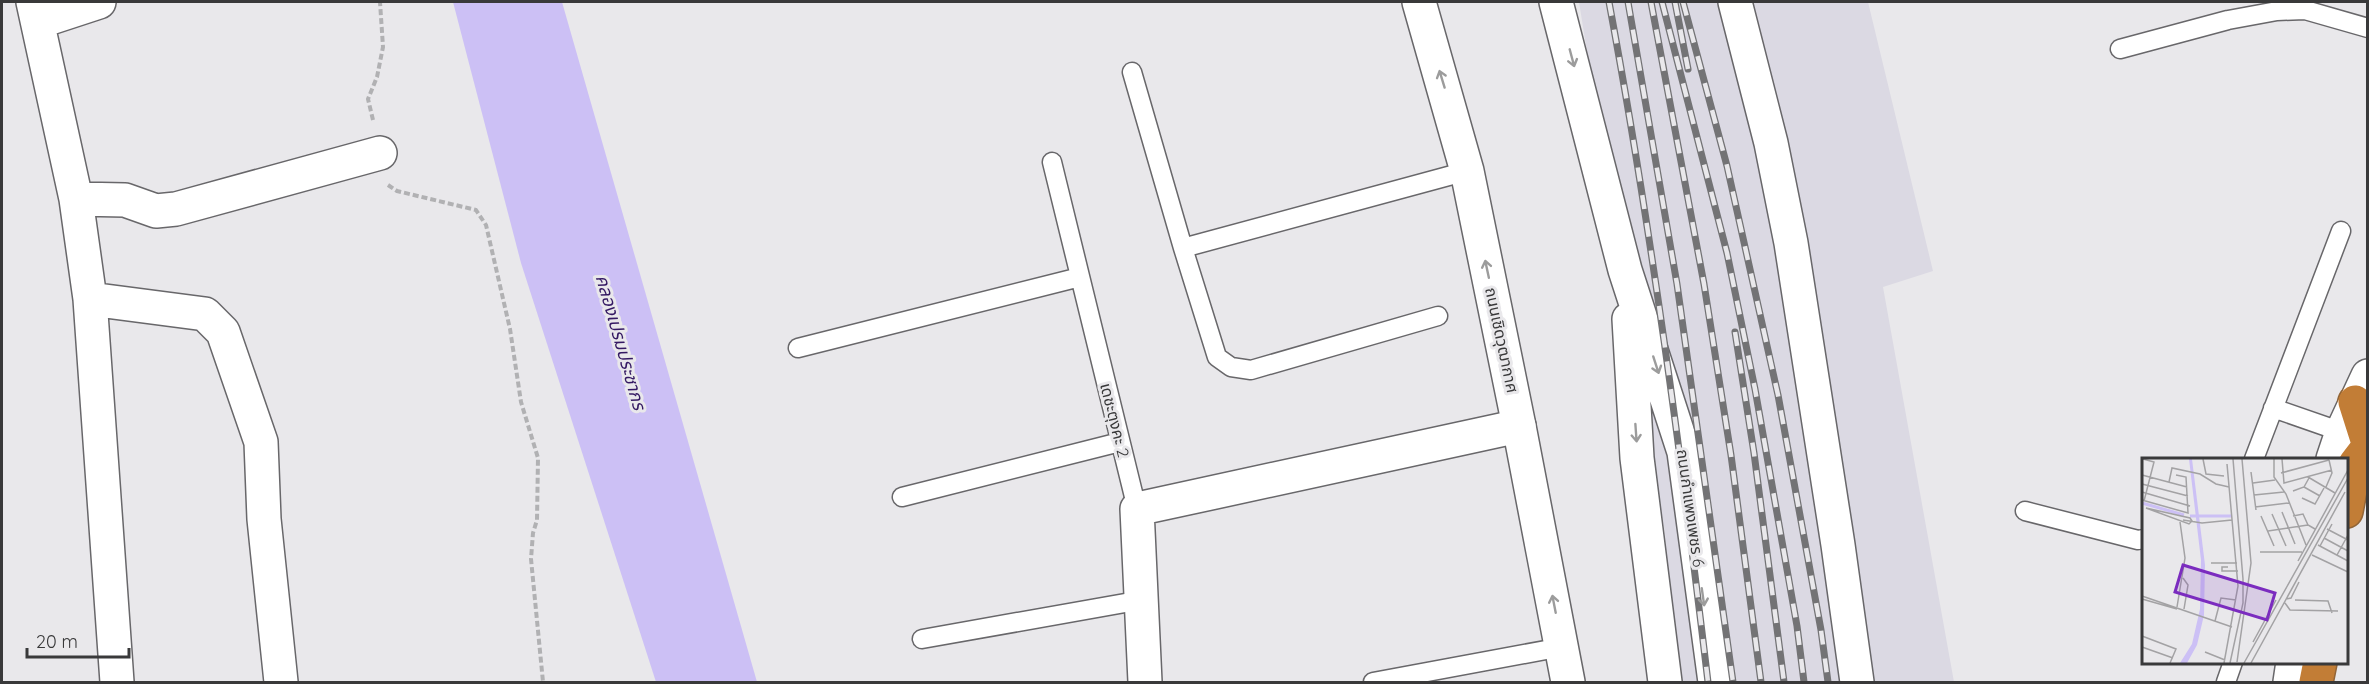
<svg xmlns="http://www.w3.org/2000/svg" width="2369" height="684" font-family="Quicksand,'Noto Sans Thai',sans-serif">
	<style>
		.built { fill: #dbd9e3 }
		.water { fill: #ccc0f5 }
		.lines { fill: none; stroke-linecap: round; stroke-linejoin: round }
		.lane-casing { stroke: #68676a; stroke-width: 21 }
		.street-casing { stroke: #68676a; stroke-width: 36 }
		.secondary-casing { stroke: #68676a; stroke-width: 36 }
		.highway-casing { stroke: #926537; stroke-width: 36 }
		.path { stroke: #b1b1b3; stroke-width: 4; stroke-dasharray: 6 3; stroke-linecap: butt }
		.lane { stroke: #fff; stroke-width: 18 }
		.street { stroke: #fff; stroke-width: 33 }
		.secondary { stroke: #fff; stroke-width: 33 }
		.highway { stroke: #c27d36; stroke-width: 33 }
		.rail-casing { stroke: #737375; stroke-width: 7 }
		.rail { stroke: #e9e8eb; stroke-width: 4.5; stroke-dasharray: 14; stroke-linecap: butt }
		.oneway { stroke: #9c9c9c }
		.labels { text-anchor: middle; dominant-baseline: central; stroke-width: 6; stroke-linejoin: round; paint-order: stroke }
		.street-label { font-size: 16px; fill: #39393a; stroke: #e9e8eb }
		.water-label { font-size: 18px; font-style: italic; fill: #341963; stroke: #e9e8eb }
		.inset-river { fill: none; stroke: #ccc0f5; stroke-width: 3 }
		.inset-road { fill: none; stroke: #a3a2a4; stroke-width: 1.5 }
		.view { fill: #7b2cbf; fill-opacity: 0.15; stroke: #7b2cbf; stroke-width: 3 }
		.inset-edge { fill: none; stroke: #39393a; stroke-width: 3 }
	</style>
	<rect width="100%" height="100%" fill="#e9e8eb"/>
	<!-- built -->
	<path class="built" d="M 1579,2 L 1868,2 L 1933,271 L 1883,287 L 1954,682 L 1673,682 L 1665,533 Z"/>
	<!-- water -->
	<path class="water" d="M 453,2 L 562,2 L 757,682 L 656,682 L 521,263 Z"/>
	<g class="lines">
		<!-- lane casing -->
		<g class="lane-casing">
			<path id="lane" d="M 2120,49 L 2228,20 L 2277,11 L 2305,10 L 2368,28
				M 1132,72 L 1183,248 L 1217,357 L 1231,367 L 1251,370 L 1438,316
				M 1052,162 L 1137,509
				M 1183,248 L 1467,171
				M 798,348 L 1080,277
				M 2273,408 L 2342,432
				M 2254,459 L 2341,231
				M 902,497 L 1120,442
				M 2025,511 L 2138,540 L 2144,539
				M 922,639 L 1142,600
				M 1373,682 L 1562,647
				M 2226,682 L 2233,662"/>
		</g>
		<!-- street casing -->
		<g class="street-casing">
			<path id="street" d="M 33,2 L 76,199 L 90,299 L 117,682
				M 1735,2 L 1771,143 L 1791,243 L 1838,545 L 1857,682
				M 38,22 L 99,2
				M 76,199 L 125,200 L 156,211 L 176,209 L 380,153
				M 90,299 L 205,314 L 223,332 L 261,442 L 264,519 L 281,682
				M 1145,682 L 1137,509 L 1519,426"/>
		</g>
		<!-- secondary casing -->
		<g class="secondary-casing">
			<path id="secondary" d="M 1419,2 L 1467,171 L 1519,426 L 1568,682
				M 1556,2 L 1625,270 L 1684,452 L 1715,682
				M 1629,319 L 1637,458 L 1665,682
				M 2333,459 L 2342,432 L 2368,376
				M 2290,682 L 2293,662"/>
		</g>
		<!-- highway casing -->
		<g class="highway-casing">
			<path id="highway" d="M 2355,402 L 2368,443
				M 2346,511 L 2355,464 L 2368,447
				M 2316,682 L 2320,662"/>
		</g>
		<!-- path -->
		<path class="path" d="M 373,120 L 368,99 L 377,77 L 383,47 L 380,2
			M 388,185 L 397,191 L 476,210 L 486,225 L 510,329 L 521,402 L 538,458 L 537,520 L 533,533 L 531,559 L 543,682"/>
		<!-- lane -->
		<use href="#lane" class="lane"/>
		<!-- street -->
		<use href="#street" class="street"/>
		<!-- secondary -->
		<use href="#secondary" class="secondary"/>
		<!-- highway -->
		<use href="#highway" class="highway"/>
		<!-- rail casing -->
		<g class="rail-casing">
			<path id="rail" d="M 1609,2 C 1651,227 1681,455 1708,682
				M 1628,2 L 1677,284 L 1733,682
				M 1651,2 L 1704,284 L 1731,455 L 1761,682
				M 1662,2 L 1727,253 L 1755,389 L 1797,626 L 1804,682
				M 1675,2 L 1688,69
				M 1683,2 L 1727,166 L 1778,395 L 1821,630 L 1828,682
				M 1735,332 L 1754,453 L 1784,682"/>
		</g>
		<!-- rail -->
		<use href="#rail" class="rail"/>
	</g>
	<!-- one-way arrows -->
	<defs><path id="oneway-shaft" d="M-6 0H5M1.5-3L5.5 0L1.5 3" fill="none" stroke-width="1.6" stroke-linecap="round" stroke-linejoin="round" transform="scale(1.5)"/></defs>
	<g class="oneway">
		<use href="#oneway-shaft" transform="translate(1572 58) rotate(75)"/>
		<use href="#oneway-shaft" transform="translate(1442 79) rotate(-107)"/>
		<use href="#oneway-shaft" transform="translate(1487 269) rotate(-102)"/>
		<use href="#oneway-shaft" transform="translate(1656 365) rotate(72)"/>
		<use href="#oneway-shaft" transform="translate(1636 433) rotate(86)"/>
		<use href="#oneway-shaft" transform="translate(1703 597) rotate(82)"/>
		<use href="#oneway-shaft" transform="translate(1554 604) rotate(-101)"/>
	</g>
	<g class="labels">
		<!-- street labels -->
		<g class="street-label">
			<text transform="translate(1502 340) rotate(78)">ถนนเชิดวุฒากาศ</text>
			<text transform="translate(1115 420) rotate(76)">เดชะตุงคะ 2</text>
			<text transform="translate(1691 508) rotate(82)">ถนนกำแพงเพชร 6</text>
		</g>
		<!-- water labels -->
		<g class="water-label">
			<text transform="translate(621 342) rotate(74)">คลองเปรมประชากร</text>
		</g>
	</g>
	<!-- overview -->
	<g transform="translate(2142 458)">
		<rect width="206" height="206" fill="#e9e8eb"/>
		<path d="M 47,1 L 50,1 L 63,107 L 62,157 L 55,187 L 45,205 L 38,205 L 50,186 L 58,151 L 59,102 Z" fill="#ccc0f5"/>
		<path class="inset-river" d="M 0,45 L 42,57M 48,58 L 89,58"/>
		<path class="inset-road" d="M 1,1 L 12,4 L 2,43M 61,1 L 64,16 L 82,18M 132,1 L 132,19 L 144,36 L 164,87M 140,1 L 142,25 L 190,12M 109,14 L 114,52M 139,15 L 187,2M 0,17 L 45,29M 166,19 L 193,35M 27,24 L 30,10 L 58,16 L 74,26 L 87,29M 111,25 L 133,22M 0,26 L 46,38M 162,29 L 178,38M 184,29 L 190,15 L 187,2M 151,33 L 162,29 L 167,20M 0,34 L 48,48M 112,37 L 142,34M 160,40 L 173,46 L 182,30M 0,42 L 46,55 L 44,19 L 34,17M 113,49 L 147,45M 4,50 L 48,60 L 50,63 L 47,66 ZM 140,54 L 153,86M 130,56 L 144,88M 119,58 L 132,88M 151,58 L 161,56 L 166,67 L 173,71M 41,62 L 60,65 L 90,62M 185,71 L 206,82M 126,73 L 166,67M 182,80 L 206,93M 176,87 L 206,103M 178,88 L 190,66M 118,94 L 160,94M 170,97 L 206,114M 195,97 L 206,77M 156,103 L 206,12M 69,105 L 95,105M 86,109 L 80,109 L 80,113 L 96,113M 41,120 L 46,127 L 42,151M 0,138 L 90,169M 0,141 L 35,151M 144,141 L 149,140 L 157,124M 153,142 L 186,143 L 190,155M 143,145 L 148,152 L 196,153M 35,149 L 43,100 L 38,64M 73,163 L 79,140 L 94,142M 0,178 L 34,191 L 28,205M 111,184 L 134,142M 0,189 L 31,200M 63,194 L 83,202M 95,204 L 109,105 L 100,1M 82,205 L 96,128 L 85,6M 88,205 L 101,145 L 101,121 L 91,1M 102,205 L 206,20M 109,205 L 203,34"/>
		<path class="view" d="M 41,107 L 133,135 L 125,162 L 33,134 Z"/>
		<rect width="206" height="206" class="inset-edge"/>
	</g>
	<!-- border -->
	<rect width="2369" height="684" fill="none" stroke="#39393a" stroke-width="6"/>
	<!-- scale -->
	<path d="M27 648v9h102v-9" fill="none" stroke="#39393a" stroke-width="3"/>
	<text x="36" y="648" font-size="18" fill="#39393a" stroke="#e9e8eb" stroke-width="4.5" paint-order="stroke">20 m</text>
</svg>
